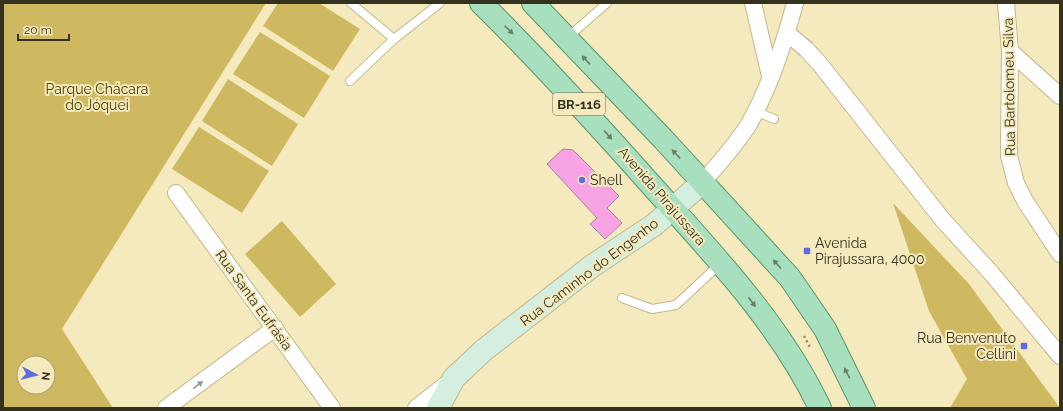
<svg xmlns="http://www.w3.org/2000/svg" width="1063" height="411" font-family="Raleway,sans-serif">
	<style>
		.green { fill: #ceb860; fill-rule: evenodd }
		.building { fill: #f8a3e4; stroke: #a8839e }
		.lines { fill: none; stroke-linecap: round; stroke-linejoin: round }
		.lane-casing { stroke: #c2b78c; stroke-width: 10 }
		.street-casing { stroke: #c2b78c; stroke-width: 18 }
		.secondary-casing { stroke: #c2b78c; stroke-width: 24 }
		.primary-casing { stroke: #5a946a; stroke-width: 24 }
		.path { stroke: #918a6b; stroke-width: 2.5; stroke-dasharray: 2 3; stroke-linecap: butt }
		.lane { stroke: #fff; stroke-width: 8 }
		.street { stroke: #fff; stroke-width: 16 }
		.secondary { stroke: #d4efdf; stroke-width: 22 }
		.primary { stroke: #a8dfbe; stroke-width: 22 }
		.oneway { fill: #697f67 }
		.oneway2 { fill: #9a988f }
		.poi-dot { fill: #606ae2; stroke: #f5eabd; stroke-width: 1.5 }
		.labels { text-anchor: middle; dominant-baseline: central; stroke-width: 4; stroke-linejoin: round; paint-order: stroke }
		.shield { fill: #f5eabd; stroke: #6f684e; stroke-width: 1 }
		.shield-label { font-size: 13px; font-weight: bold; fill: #35311f }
		.street-label { font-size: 14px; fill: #35311f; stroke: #f5eabd }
		.park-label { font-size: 14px; fill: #4d4000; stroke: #f5eabd }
		.poi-label { font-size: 14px; fill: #35311f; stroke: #f5eabd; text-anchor: start }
	</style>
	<rect width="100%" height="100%" fill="#f5eabd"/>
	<!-- green -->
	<path class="green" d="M 3,3 L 266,3 L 62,329 L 113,408 L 3,408 ZM 24,363 L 48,363 L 48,387 L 24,387 Z
		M 278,3 L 319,3 L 360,29 L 333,71 L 263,26 Z
		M 260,32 L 330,76 L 304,118 L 233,74 Z
		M 228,79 L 298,124 L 272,166 L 202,121 Z
		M 199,127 L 269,171 L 242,213 L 172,169 Z
		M 893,203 L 969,284 L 1060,408 L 950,408 L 967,379 L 929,311 Z
		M 282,221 L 336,284 L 300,317 L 245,254 Z"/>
	<!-- building -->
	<path class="building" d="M 563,149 L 573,150 L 619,196 L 607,208 L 622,223 L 605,239 L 590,224 L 597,218 L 547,164 Z"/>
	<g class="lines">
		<!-- lane casing -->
		<g class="lane-casing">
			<path id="lane" d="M 351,3 L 394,39
				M 567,38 L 607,3
				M 350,81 L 394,39 L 440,3
				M 755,111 L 774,119
				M 622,298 L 652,309 L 676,305 L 721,263"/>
		</g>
		<!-- street casing -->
		<g class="street-casing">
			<path id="street" d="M 753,3 L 770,76
				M 1006,3 L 1010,51 L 1009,156 L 1016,183 L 1025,201 L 1060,254
				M 787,33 L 806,49 L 819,63 L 942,219 L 992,274 L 1060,356
				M 1010,51 L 1060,96
				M 703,182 C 719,163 736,145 749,124 C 770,87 784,44 795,3
				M 176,193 L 332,408
				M 166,408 L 275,328
				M 416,408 L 449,382"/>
		</g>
		<!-- secondary casing -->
		<g class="secondary-casing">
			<path id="secondary" d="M 438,408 L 454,378 L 484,350 L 592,266 L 654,225 L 703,182"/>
		</g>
		<!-- primary casing -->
		<g class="primary-casing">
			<path id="primary" d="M 481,3 C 541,62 597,124 653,187 C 714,255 780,324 820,408
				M 533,3 L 664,140 L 790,278 L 825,329 L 864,408"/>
		</g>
		<!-- path -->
		<path class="path" d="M 804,336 L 810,347"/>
		<!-- lane -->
		<use href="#lane" class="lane"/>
		<!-- street -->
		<use href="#street" class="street"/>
		<!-- secondary -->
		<use href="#secondary" class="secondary"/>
		<!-- primary -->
		<use href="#primary" class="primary"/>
	</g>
	<!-- one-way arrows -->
	<defs><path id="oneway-solid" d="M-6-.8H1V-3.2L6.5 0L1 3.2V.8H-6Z"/></defs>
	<g class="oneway">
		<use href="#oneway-solid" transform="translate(509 30) rotate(44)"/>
		<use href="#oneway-solid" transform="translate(586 60) rotate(-133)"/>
		<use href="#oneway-solid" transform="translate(608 135) rotate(48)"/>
		<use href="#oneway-solid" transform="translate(676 154) rotate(-133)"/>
		<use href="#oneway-solid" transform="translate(777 264) rotate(-132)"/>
		<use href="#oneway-solid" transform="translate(752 302) rotate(53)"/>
		<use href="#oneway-solid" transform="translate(847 373) rotate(-117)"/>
	</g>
	<use class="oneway2" href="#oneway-solid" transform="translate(198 385) rotate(-37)"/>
	<!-- markers -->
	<g class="poi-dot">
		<circle cx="582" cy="180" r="4"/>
		<rect x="803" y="247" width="8" height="8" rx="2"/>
		<rect x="1020" y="342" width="8" height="8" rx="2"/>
	</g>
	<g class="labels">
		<!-- shield labels -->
		<rect class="shield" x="553" y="93" width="52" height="22" rx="3"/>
		<g class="shield-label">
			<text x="579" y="104">BR-116</text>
		</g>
		<!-- street labels -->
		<g class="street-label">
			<text transform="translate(1009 87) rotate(-91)">Rua Bartolomeu Silva</text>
			<text transform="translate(662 196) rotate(49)">Avenida Pirajussara</text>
			<text transform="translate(589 272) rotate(-37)">Rua Caminho do Engenho</text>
			<text transform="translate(254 300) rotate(54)">Rua Santa Eufrásia</text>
		</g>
		<!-- park labels -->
		<g class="park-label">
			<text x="97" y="89">Parque Chácara<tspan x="97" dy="16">do Jóquei</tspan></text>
		</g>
		<!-- poi labels -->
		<g class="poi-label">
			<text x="590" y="180">Shell</text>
			<text x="815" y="243">Avenida<tspan x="815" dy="16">Pirajussara, 4000</tspan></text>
			<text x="1016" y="338" text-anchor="end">Rua Benvenuto<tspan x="1016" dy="16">Cellini</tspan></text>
		</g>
	</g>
	<!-- border -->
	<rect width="1063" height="411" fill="none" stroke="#35311f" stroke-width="8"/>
	<!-- north arrow -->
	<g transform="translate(36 375) rotate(97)"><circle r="19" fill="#f5eabd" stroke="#a8a07e"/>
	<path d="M0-3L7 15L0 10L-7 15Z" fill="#606ae2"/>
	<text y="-6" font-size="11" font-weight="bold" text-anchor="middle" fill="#35311f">N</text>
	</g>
	<!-- scale -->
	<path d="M18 34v6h51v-6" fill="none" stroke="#35311f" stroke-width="2"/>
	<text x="24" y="34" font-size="12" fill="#35311f" stroke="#f5eabd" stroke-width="3" paint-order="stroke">20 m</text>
</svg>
